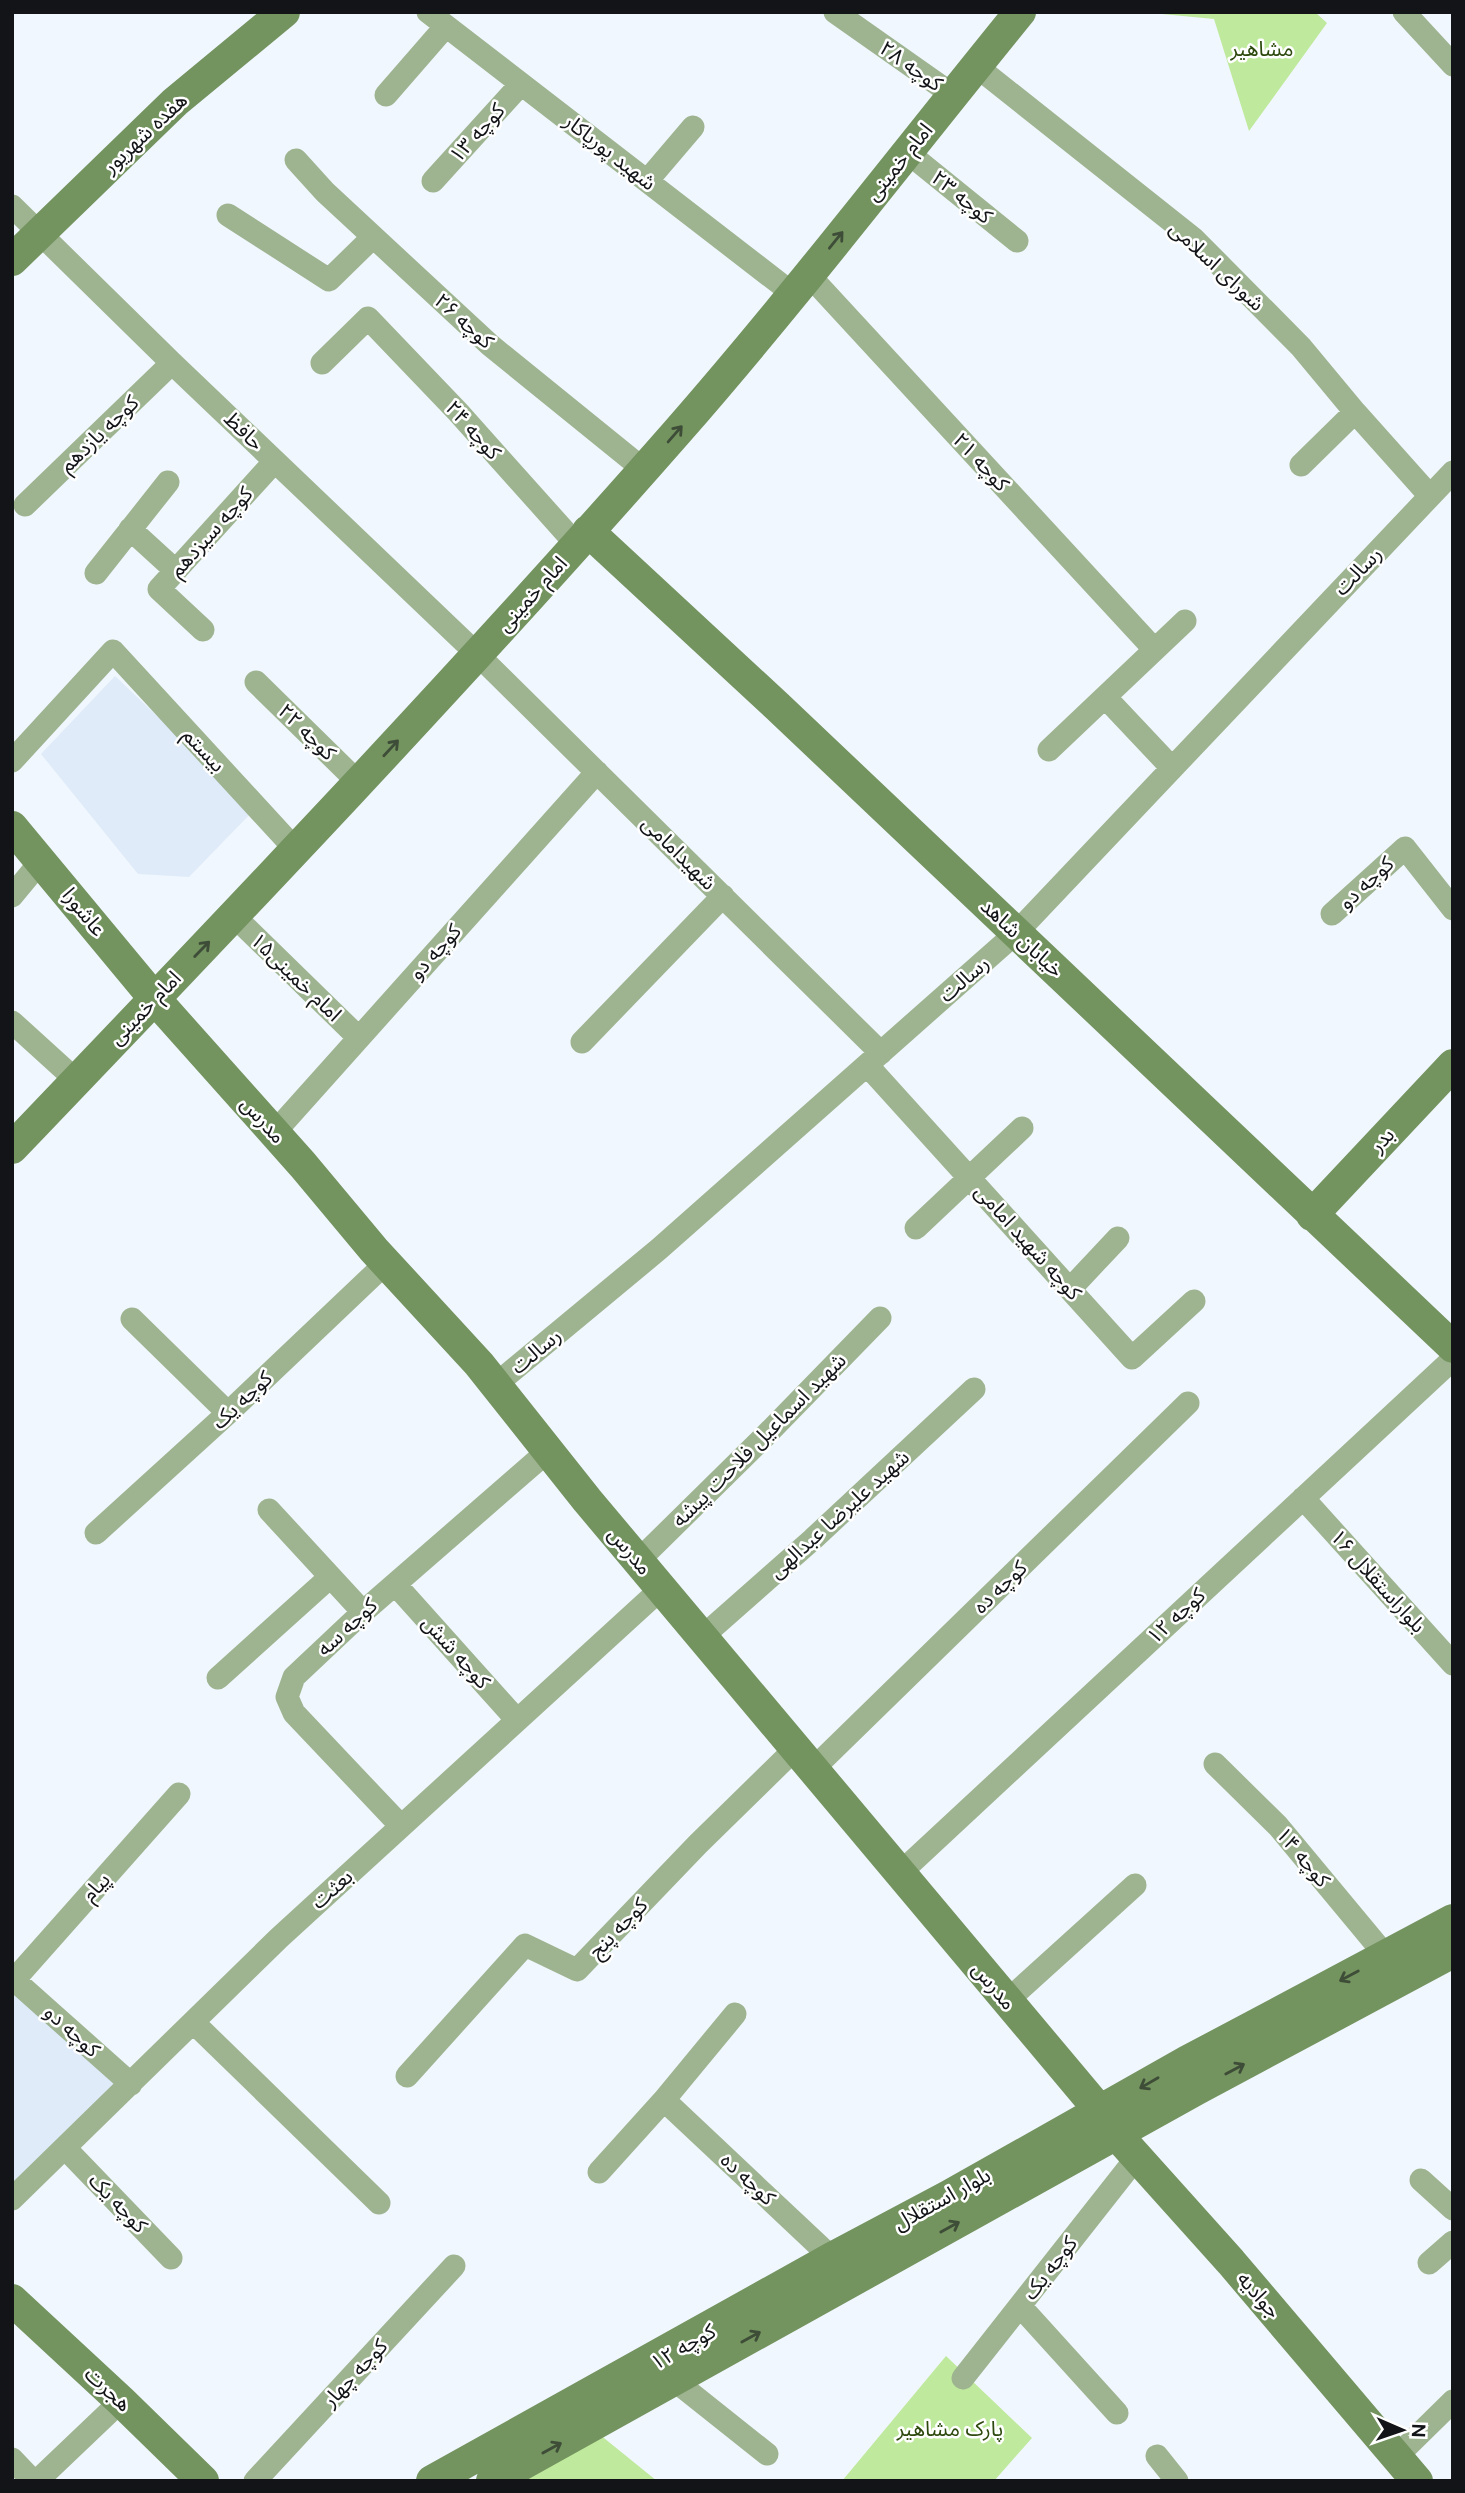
<svg xmlns="http://www.w3.org/2000/svg" width="1465" height="2493" font-family="'DM Sans','Noto Sans Arabic',sans-serif">
	<style>
		.built { fill: #dfebf9 }
		.green { fill: #bfe99c }
		.lines { fill: none; stroke-linecap: round; stroke-linejoin: round }
		.street { stroke: #9eb491; stroke-width: 23 }
		.secondary { stroke: #73935f; stroke-width: 32 }
		.oneway { stroke: #3e4d37 }
		.labels { text-anchor: middle; dominant-baseline: central; stroke-width: 5; stroke-linejoin: round; paint-order: stroke }
		.park-label { font-size: 21px; fill: #2d490d; stroke: #fff }
		.street-label { font-size: 21px; fill: #121417; stroke: #fff }
	</style>
	<rect width="100%" height="100%" fill="#f1f7fe"/>
	<!-- built -->
	<path class="built" d="M 115,676 L 255,809 L 189,877 L 138,874 L 41,754 Z
		M 12,1990 L 120,2086 L 12,2188 Z"/>
	<!-- green -->
	<path class="green" d="M 1141,12 L 1315,12 L 1327,23 L 1249,131 L 1214,19 Z
		M 946,2356 L 1032,2438 L 994,2481 L 842,2481 Z
		M 599,2434 L 657,2481 L 515,2481 Z"/>
	<g class="lines">
		<!-- street -->
		<path class="street" d="M 428,12 L 792,293
			M 835,12 L 953,95
			M 1404,12 L 1453,65
			M 976,66 L 1194,239 L 1301,347 L 1355,412 L 1430,496
			M 386,95 L 446,26
			M 907,152 L 1017,241
			M 296,160 L 325,192 L 490,345 L 643,469
			M 433,181 L 521,84
			M 647,181 L 693,127
			M 12,206 L 172,363 L 477,654 L 881,1053
			M 228,215 L 329,280 L 373,237
			M 808,274 L 1154,649
			M 322,363 L 368,318 L 458,412 L 576,544
			M 1301,465 L 1355,412
			M 25,505 L 172,363
			M 130,529 L 176,571
			M 96,573 L 168,482
			M 203,630 L 159,589 L 275,461
			M 256,682 L 359,783
			M 1106,698 L 1171,767
			M 1049,750 L 1185,621
			M 12,761 L 113,651 L 296,850
			M 12,896 L 41,861
			M 1332,914 L 1405,848 L 1453,909
			M 234,916 L 359,1038
			M 12,1022 L 77,1081
			M 582,1042 L 723,896
			M 867,1065 L 1132,1358 L 1194,1301
			M 274,1133 L 597,772
			M 916,1228 L 1022,1128
			M 1070,1289 L 1118,1238
			M 132,1319 L 228,1413
			M 495,1385 L 659,1249 L 1016,933 L 1453,472
			M 1303,1498 L 1453,1664
			M 269,1510 L 363,1612
			M 96,1533 L 228,1413 L 386,1263
			M 638,1561 L 766,1435 L 880,1318
			M 395,1584 L 517,1720
			M 702,1637 L 813,1539 L 974,1389
			M 218,1678 L 329,1578
			M 1215,1764 L 1278,1826 L 1386,1956
			M 812,1770 L 1188,1403
			M 401,1826 L 294,1713 L 287,1697 L 294,1677 L 363,1612 L 548,1451
			M 899,1874 L 1453,1359
			M 12,1978 L 131,2084
			M 14,1980 L 179,1794
			M 1007,2001 L 1135,1885
			M 193,2022 L 379,2203
			M 407,2076 L 525,1945 L 577,1970 L 698,1844 L 795,1749
			M 664,2100 L 832,2258
			M 65,2148 L 171,2258
			M 599,2172 L 664,2100 L 735,2014
			M 1421,2180 L 1453,2209
			M 12,2199 L 279,1938 L 662,1588
			M 1429,2263 L 1453,2242
			M 1020,2306 L 1117,2413
			M 963,2378 L 1137,2157
			M 674,2380 L 767,2454
			M 1157,2456 L 1177,2481
			M 1397,2456 L 1453,2401
			M 12,2459 L 33,2481
			M 37,2481 L 121,2401
			M 255,2481 L 454,2266"/>
		<!-- secondary -->
		<path class="secondary" d="M 12,260 L 175,102 L 284,12
			M 588,531 L 777,706 L 1453,1347
			M 12,827 L 154,998 L 303,1165 L 374,1250 L 479,1364 L 587,1500 L 1100,2111 L 1117,2135 L 1231,2262 L 1417,2481
			M 12,1148 C 237,913 462,677 677,432 C 796,296 906,152 1020,12
			M 1312,1215 L 1453,1065
			M 12,2300 L 121,2401 L 203,2481
			M 432,2481 L 832,2258 L 947,2197 L 1186,2062 L 1453,1920
			M 492,2481 L 1197,2089 L 1453,1952"/>
	</g>
	<!-- one-way arrows -->
	<defs><path id="oneway-shaft" d="M-6 0H5M1.5-3L5.5 0L1.5 3" fill="none" stroke-width="1.6" stroke-linecap="round" stroke-linejoin="round" transform="scale(1.75)"/></defs>
	<g class="oneway">
		<use href="#oneway-shaft" transform="translate(836 240) rotate(-51)"/>
		<use href="#oneway-shaft" transform="translate(675 434) rotate(-49)"/>
		<use href="#oneway-shaft" transform="translate(391 748) rotate(-47)"/>
		<use href="#oneway-shaft" transform="translate(202 949) rotate(-46)"/>
		<use href="#oneway-shaft" transform="translate(1349 1976) rotate(152)"/>
		<use href="#oneway-shaft" transform="translate(1235 2069) rotate(-28)"/>
		<use href="#oneway-shaft" transform="translate(1149 2083) rotate(150)"/>
		<use href="#oneway-shaft" transform="translate(950 2227) rotate(-29)"/>
		<use href="#oneway-shaft" transform="translate(751 2337) rotate(-29)"/>
		<use href="#oneway-shaft" transform="translate(552 2448) rotate(-29)"/>
	</g>
	<g class="labels">
		<!-- park labels -->
		<g class="park-label">
			<text x="1262" y="49">مشاهیر</text>
			<text x="950" y="2429">پارک مشاهیر</text>
		</g>
		<!-- street labels -->
		<g class="street-label">
			<text transform="translate(911 66) rotate(35)">کوچه ۲۸</text>
			<text transform="translate(145 133) rotate(-43)">هفده شهریور</text>
			<text transform="translate(477 133) rotate(-48)">کوچه ۱۳</text>
			<text transform="translate(610 152) rotate(38)">شهید پورپاکار</text>
			<text transform="translate(899 162) rotate(-51)">امام خمینی</text>
			<text transform="translate(962 197) rotate(39)">کوچه ۲۳</text>
			<text transform="translate(1217 266) rotate(43)">شورای اسلامی</text>
			<text transform="translate(464 321) rotate(42)">کوچه ۲۶</text>
			<text transform="translate(473 430) rotate(48)">کوچه ۲۴</text>
			<text transform="translate(244 431) rotate(44)">حافظ</text>
			<text transform="translate(99 434) rotate(-44)">کوچه یازدهم</text>
			<text transform="translate(981 462) rotate(47)">کوچه ۲۱</text>
			<text transform="translate(211 532) rotate(-48)">کوچه سیزدهم</text>
			<text transform="translate(1358 571) rotate(-46)">رسالت</text>
			<text transform="translate(532 594) rotate(-48)">امام خمینی</text>
			<text transform="translate(307 732) rotate(44)">کوچه ۲۲</text>
			<text transform="translate(204 750) rotate(47)">بیستم</text>
			<text transform="translate(679 853) rotate(45)">شهیدامامی</text>
			<text transform="translate(1366 883) rotate(-43)">کوچه دو</text>
			<text transform="translate(84 912) rotate(51)">عاشورا</text>
			<text transform="translate(1022 938) rotate(43)">خیابان شاهد</text>
			<text transform="translate(435 952) rotate(-48)">کوچه دو</text>
			<text transform="translate(296 977) rotate(44)">امام خمینی۱۵</text>
			<text transform="translate(964 979) rotate(-41)">رسالت</text>
			<text transform="translate(145 1008) rotate(-46)">امام خمینی</text>
			<text transform="translate(263 1120) rotate(48)">مدرس</text>
			<text transform="translate(1382 1140) rotate(-47)">بدر</text>
			<text transform="translate(1028 1242) rotate(48)">کوچه شهید امامی</text>
			<text transform="translate(536 1351) rotate(-40)">رسالت</text>
			<text transform="translate(242 1400) rotate(-43)">کوچه یک</text>
			<text transform="translate(759 1440) rotate(-45)">شهید اسماعیل فلاحت پیشه</text>
			<text transform="translate(839 1514) rotate(-42)">شهید علیرضا عبدالهی</text>
			<text transform="translate(630 1551) rotate(50)">مدرس</text>
			<text transform="translate(1378 1581) rotate(48)">بلواراستقلال ۱۶</text>
			<text transform="translate(1000 1587) rotate(-44)">کوچه ده</text>
			<text transform="translate(1176 1616) rotate(-43)">کوچه ۱۲</text>
			<text transform="translate(347 1627) rotate(-43)">کوچه سه</text>
			<text transform="translate(456 1652) rotate(48)">کوچه شش</text>
			<text transform="translate(1303 1857) rotate(50)">کوچه ۱۴</text>
			<text transform="translate(96 1887) rotate(-48)">پیام</text>
			<text transform="translate(332 1889) rotate(-42)">بعثت</text>
			<text transform="translate(618 1928) rotate(-46)">کوچه پنج</text>
			<text transform="translate(994 1986) rotate(50)">مدرس</text>
			<text transform="translate(72 2031) rotate(42)">کوچه دو</text>
			<text transform="translate(748 2179) rotate(43)">کوچه ده</text>
			<text transform="translate(942 2199) rotate(-29)">بلوار استقلال</text>
			<text transform="translate(118 2203) rotate(46)">کوچه یک</text>
			<text transform="translate(1050 2268) rotate(-52)">کوچه یک</text>
			<text transform="translate(1259 2295) rotate(49)">جوادیه</text>
			<text transform="translate(683 2347) rotate(-30)">کوچه ۱۲</text>
			<text transform="translate(355 2373) rotate(-47)">کوچه چهار</text>
			<text transform="translate(108 2389) rotate(43)">هجرت</text>
		</g>
	</g>
	<!-- border -->
	<rect width="1465" height="2493" fill="none" stroke="#121417" stroke-width="28"/>
	<!-- north arrow -->
	<g transform="translate(1402 2430) rotate(92)" stroke="#ffffff" stroke-width="5" paint-order="stroke">
	<path d="M0-5L12 26L0 18L-12 26Z" fill="#121417"/>
	<text y="-10" font-size="19" font-weight="bold" text-anchor="middle" fill="#121417">N</text>
	</g>
</svg>
